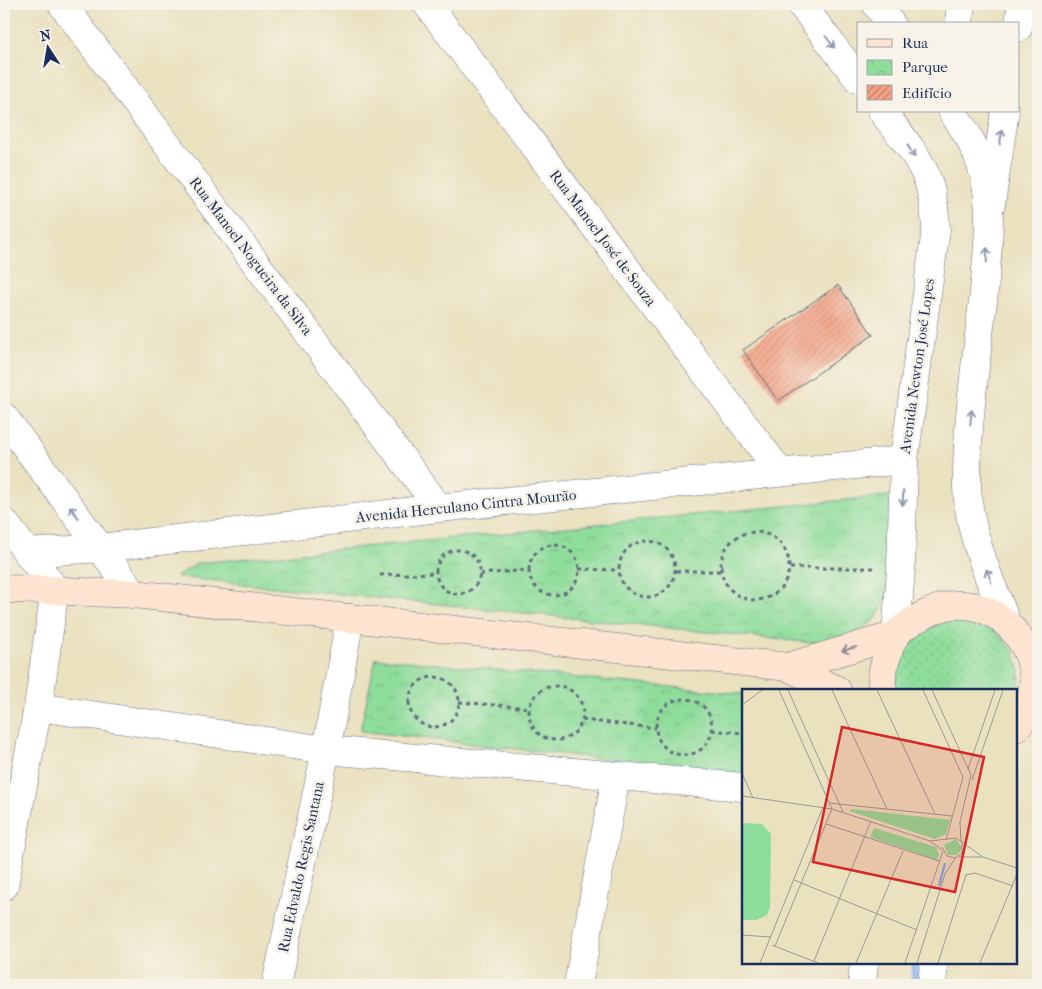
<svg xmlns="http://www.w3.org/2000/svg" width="1042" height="989" font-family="'IM FELL French Canon',serif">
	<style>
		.grass { fill: url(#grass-dots); stroke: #55867c }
		.park { fill: url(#park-crowns); stroke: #55867c }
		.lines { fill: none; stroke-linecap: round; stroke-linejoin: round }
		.stream { stroke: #7fb0ea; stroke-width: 8 }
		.building { fill: url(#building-hatch) }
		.minor-casing { stroke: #636d80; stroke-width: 29 }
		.tertiary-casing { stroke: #636d80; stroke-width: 29 }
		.secondary-casing { stroke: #636d80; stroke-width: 29 }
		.path { stroke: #636d80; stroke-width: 3; stroke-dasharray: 4 4; stroke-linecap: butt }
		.minor { stroke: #fff; stroke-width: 28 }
		.tertiary { stroke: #fff; stroke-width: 28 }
		.secondary { stroke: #fde4d1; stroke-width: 28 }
		.oneway { stroke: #8d97ae }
		.oneway2 { stroke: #8c8a98 }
		.labels { text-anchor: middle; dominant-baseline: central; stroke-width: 5; stroke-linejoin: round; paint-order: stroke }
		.street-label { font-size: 15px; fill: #1b2f5e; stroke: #f7f3e8 }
		.inset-river { fill: none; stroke: #7fb0ea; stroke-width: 2.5 }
		.inset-road { fill: none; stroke: #979a98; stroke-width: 1 }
		.view { fill: #d62828; fill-opacity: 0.15; stroke: #d62828; stroke-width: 2.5 }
		.inset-edge { fill: none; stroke: #1b2f5e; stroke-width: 2.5 }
	</style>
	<defs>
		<pattern id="grass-dots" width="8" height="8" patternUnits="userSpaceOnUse" patternTransform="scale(1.25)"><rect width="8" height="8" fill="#8fdd9b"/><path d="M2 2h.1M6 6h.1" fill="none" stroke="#7bbe88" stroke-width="1.8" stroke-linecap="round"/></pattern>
		<pattern id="park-crowns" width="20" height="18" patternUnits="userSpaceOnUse" patternTransform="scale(1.25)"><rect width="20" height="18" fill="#8fdd9b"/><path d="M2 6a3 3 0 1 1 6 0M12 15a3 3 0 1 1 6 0" fill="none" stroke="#7bbe88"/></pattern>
		<pattern id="building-hatch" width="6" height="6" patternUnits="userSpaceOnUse" patternTransform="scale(1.25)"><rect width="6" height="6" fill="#f4a082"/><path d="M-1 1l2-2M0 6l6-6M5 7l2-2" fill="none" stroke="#c5836e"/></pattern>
	</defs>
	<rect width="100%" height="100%" fill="#f7f3e8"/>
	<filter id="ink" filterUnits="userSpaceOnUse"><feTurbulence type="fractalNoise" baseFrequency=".02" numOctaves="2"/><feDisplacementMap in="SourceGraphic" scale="10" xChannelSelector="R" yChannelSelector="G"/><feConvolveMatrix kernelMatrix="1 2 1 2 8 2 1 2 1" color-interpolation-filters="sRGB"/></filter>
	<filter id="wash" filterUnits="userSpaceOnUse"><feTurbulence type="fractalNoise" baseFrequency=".0096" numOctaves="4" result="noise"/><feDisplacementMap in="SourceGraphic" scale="20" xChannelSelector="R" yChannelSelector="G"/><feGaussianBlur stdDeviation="1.12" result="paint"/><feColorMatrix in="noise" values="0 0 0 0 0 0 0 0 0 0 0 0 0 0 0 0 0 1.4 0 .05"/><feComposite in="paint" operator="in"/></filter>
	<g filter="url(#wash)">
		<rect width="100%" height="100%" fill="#eae1bf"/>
		<!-- grass -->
		<path class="grass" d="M 945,616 L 986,621 L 1014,651 L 1020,671 L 1019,692 L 1016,699 L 1016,690 L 894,690 L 898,654 L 909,636 Z"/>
		<!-- park -->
		<path class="park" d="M 896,495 L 887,598 L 875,620 L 855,634 L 823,644 L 176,577 L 198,563 Z
			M 376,658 L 743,694 L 743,775 L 360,731 Z"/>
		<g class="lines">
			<!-- stream -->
			<path class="stream" d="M 914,985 L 916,963"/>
		</g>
		<g id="blocks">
			<!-- building -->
			<path class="building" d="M 838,285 L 873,335 L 778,401 L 743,350 Z"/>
		</g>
	</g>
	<g filter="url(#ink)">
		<use href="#blocks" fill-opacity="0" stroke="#636d80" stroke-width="1"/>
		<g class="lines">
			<!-- minor casing -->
			<g class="minor-casing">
				<path id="minor" d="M 62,4 L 439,508
					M 427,4 L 780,472
					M 959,24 L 961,4
					M 1018,28 L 1022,4
					M 991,204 L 1005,111
					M 4,417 L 134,594
					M 4,522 L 55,589 L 38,707 L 4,886
					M 27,553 L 100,548 L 439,508 L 904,460
					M 38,707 L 326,750 L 743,787
					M 276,985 L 326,750 L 350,618
					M 578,985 L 616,776"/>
			</g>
			<!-- tertiary casing -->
			<g class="tertiary-casing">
				<path id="tertiary" d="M 801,4 L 858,79
					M 876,4 L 891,24
					M 882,111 C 897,131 917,153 926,176 C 933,193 935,211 936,229 L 904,460 L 901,569 L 896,635
					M 952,111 C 966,132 976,147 983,171 C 994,207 987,255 984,292 C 977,357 966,423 967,488 C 969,535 990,579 1006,622
					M 862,985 L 864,963
					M 932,985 L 934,963"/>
			</g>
			<!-- secondary casing -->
			<g class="secondary-casing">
				<path id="secondary" d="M 4,589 C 47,589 91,593 134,594 L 788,667 L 837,690
					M 788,667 L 896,635
					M 883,690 C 880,679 883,667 887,656 C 889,650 891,641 896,635 C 902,627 914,620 924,615 C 932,611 943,606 953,605 C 992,601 1027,634 1033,672 C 1035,692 1029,713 1016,728"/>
			</g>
			<!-- path -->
			<path class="path" d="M721 566a34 34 0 1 1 68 0a34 34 0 1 1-68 0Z
				M619 569a28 28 0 1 1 56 0a28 28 0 1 1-56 0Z
				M529 570a25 25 0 1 1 50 0a25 25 0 1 1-50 0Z
				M436 572a22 22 0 1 1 44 0a22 22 0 1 1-44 0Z
				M 790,568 L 875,568
				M 579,569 L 619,570
				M 676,571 L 720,571
				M 480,574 L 529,570
				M 380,575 L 436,573
				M409 702a25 25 0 1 1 50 0a25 25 0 1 1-50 0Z
				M529 713a27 27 0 1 1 54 0a27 27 0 1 1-54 0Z
				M656 727a28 28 0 1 1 56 0a28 28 0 1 1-56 0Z
				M 459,702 L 530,708
				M 582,720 L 656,728
				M 712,730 L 743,733"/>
			<!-- minor -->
			<use href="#minor" class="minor"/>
			<!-- tertiary -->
			<use href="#tertiary" class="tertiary"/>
			<!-- secondary -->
			<use href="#secondary" class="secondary"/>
		</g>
		<!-- one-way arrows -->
		<defs><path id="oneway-shaft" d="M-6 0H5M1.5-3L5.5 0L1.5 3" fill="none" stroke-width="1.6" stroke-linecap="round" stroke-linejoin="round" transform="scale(1.25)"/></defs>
		<g class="oneway">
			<use href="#oneway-shaft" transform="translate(830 42) rotate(53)"/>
			<use href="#oneway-shaft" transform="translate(1001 137) rotate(-81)"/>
			<use href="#oneway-shaft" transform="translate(911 151) rotate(58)"/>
			<use href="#oneway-shaft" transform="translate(987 255) rotate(-88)"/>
			<use href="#oneway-shaft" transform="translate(971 417) rotate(-84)"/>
			<use href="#oneway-shaft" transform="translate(903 498) rotate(92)"/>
			<use href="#oneway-shaft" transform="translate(74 512) rotate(-126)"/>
			<use href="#oneway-shaft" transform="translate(989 576) rotate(-111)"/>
		</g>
		<use class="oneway2" href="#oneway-shaft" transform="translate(849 649) rotate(164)"/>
	</g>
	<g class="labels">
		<!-- street labels -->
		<g class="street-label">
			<text transform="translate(603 238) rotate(53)">Rua Manoel José de Souza</text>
			<text transform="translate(251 256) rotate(53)">Rua Manoel Nogueira da Silva</text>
			<text transform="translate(917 366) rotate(-82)">Avenida Newton José Lopes</text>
			<text transform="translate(466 506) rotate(-6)">Avenida Herculano Cintra Mourão</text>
			<text transform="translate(301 867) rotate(-78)">Rua Edvaldo Regis Santana</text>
		</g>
	</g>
	<!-- overview -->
	<g transform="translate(742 689)">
		<rect width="275" height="275" fill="#eae1bf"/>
		<path d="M 214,150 L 220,159 L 215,166 L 206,166 L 202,156 Z" fill="#8fdd9b"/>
		<path d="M 110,120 L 208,131 L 204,145 L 193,150 L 107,122 ZM 132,139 L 194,158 L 197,165 L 195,171 L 128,148 Z" fill="#8fdd9b"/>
		<path d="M 0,134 L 20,135 L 29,145 L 28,219 L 25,226 L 15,231 L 0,231 Z" fill="#8fdd9b"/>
		<path class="inset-river" d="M 197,197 L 203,174"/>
		<path class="inset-road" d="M 46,1 L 101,123M 90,1 L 145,120M 135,1 L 193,125M 181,1 L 221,88 L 204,151M 190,1 L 229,86 L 218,133 L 219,152M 0,16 L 20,1M 226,80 L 253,1M 0,84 L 11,109M 230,91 L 261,1M 0,107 L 90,120 L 188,152 L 200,161M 87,114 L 210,127M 84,135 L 197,172M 188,152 L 214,149 L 241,168 L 275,179M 200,158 L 205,167 L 213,169 L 220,164 L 220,153M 216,168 L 240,168M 52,191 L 175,241M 0,246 L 28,248M 30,256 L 76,274M 33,257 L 90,120 L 37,1M 72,272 L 129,132M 18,274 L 81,118M 114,274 L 161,162M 163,274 L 201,162M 175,274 L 203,185 L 214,168M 196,274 L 224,186 L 233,184 L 271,197M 238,274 L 275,185"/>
		<path class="view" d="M 100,38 L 242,68 L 213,203 L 71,173 Z"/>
		<rect width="275" height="275" class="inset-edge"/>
	</g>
	<!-- margin -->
	<rect width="1042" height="989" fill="none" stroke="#f7f3e8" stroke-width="20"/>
	<!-- legend -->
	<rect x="857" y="22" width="162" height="90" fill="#f7f3e8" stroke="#9fa5b1"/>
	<rect x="867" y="39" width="25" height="8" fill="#fde4d1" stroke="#9fa5b1"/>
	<text x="902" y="48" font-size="15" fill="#1b2f5e">Rua</text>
	<rect x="867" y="60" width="25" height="15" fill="url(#park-crowns)" stroke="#9fa5b1"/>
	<text x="902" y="72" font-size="15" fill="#1b2f5e">Parque</text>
	<rect x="867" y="85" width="25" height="15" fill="url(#building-hatch)" stroke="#9fa5b1"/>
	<text x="902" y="98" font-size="15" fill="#1b2f5e">Edifício</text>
	<!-- north arrow -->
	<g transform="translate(48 48) rotate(348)" stroke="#f7f3e8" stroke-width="4" paint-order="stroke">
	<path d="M0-4L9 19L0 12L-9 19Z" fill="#1b2f5e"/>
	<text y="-8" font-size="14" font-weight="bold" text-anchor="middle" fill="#1b2f5e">N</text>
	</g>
</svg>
